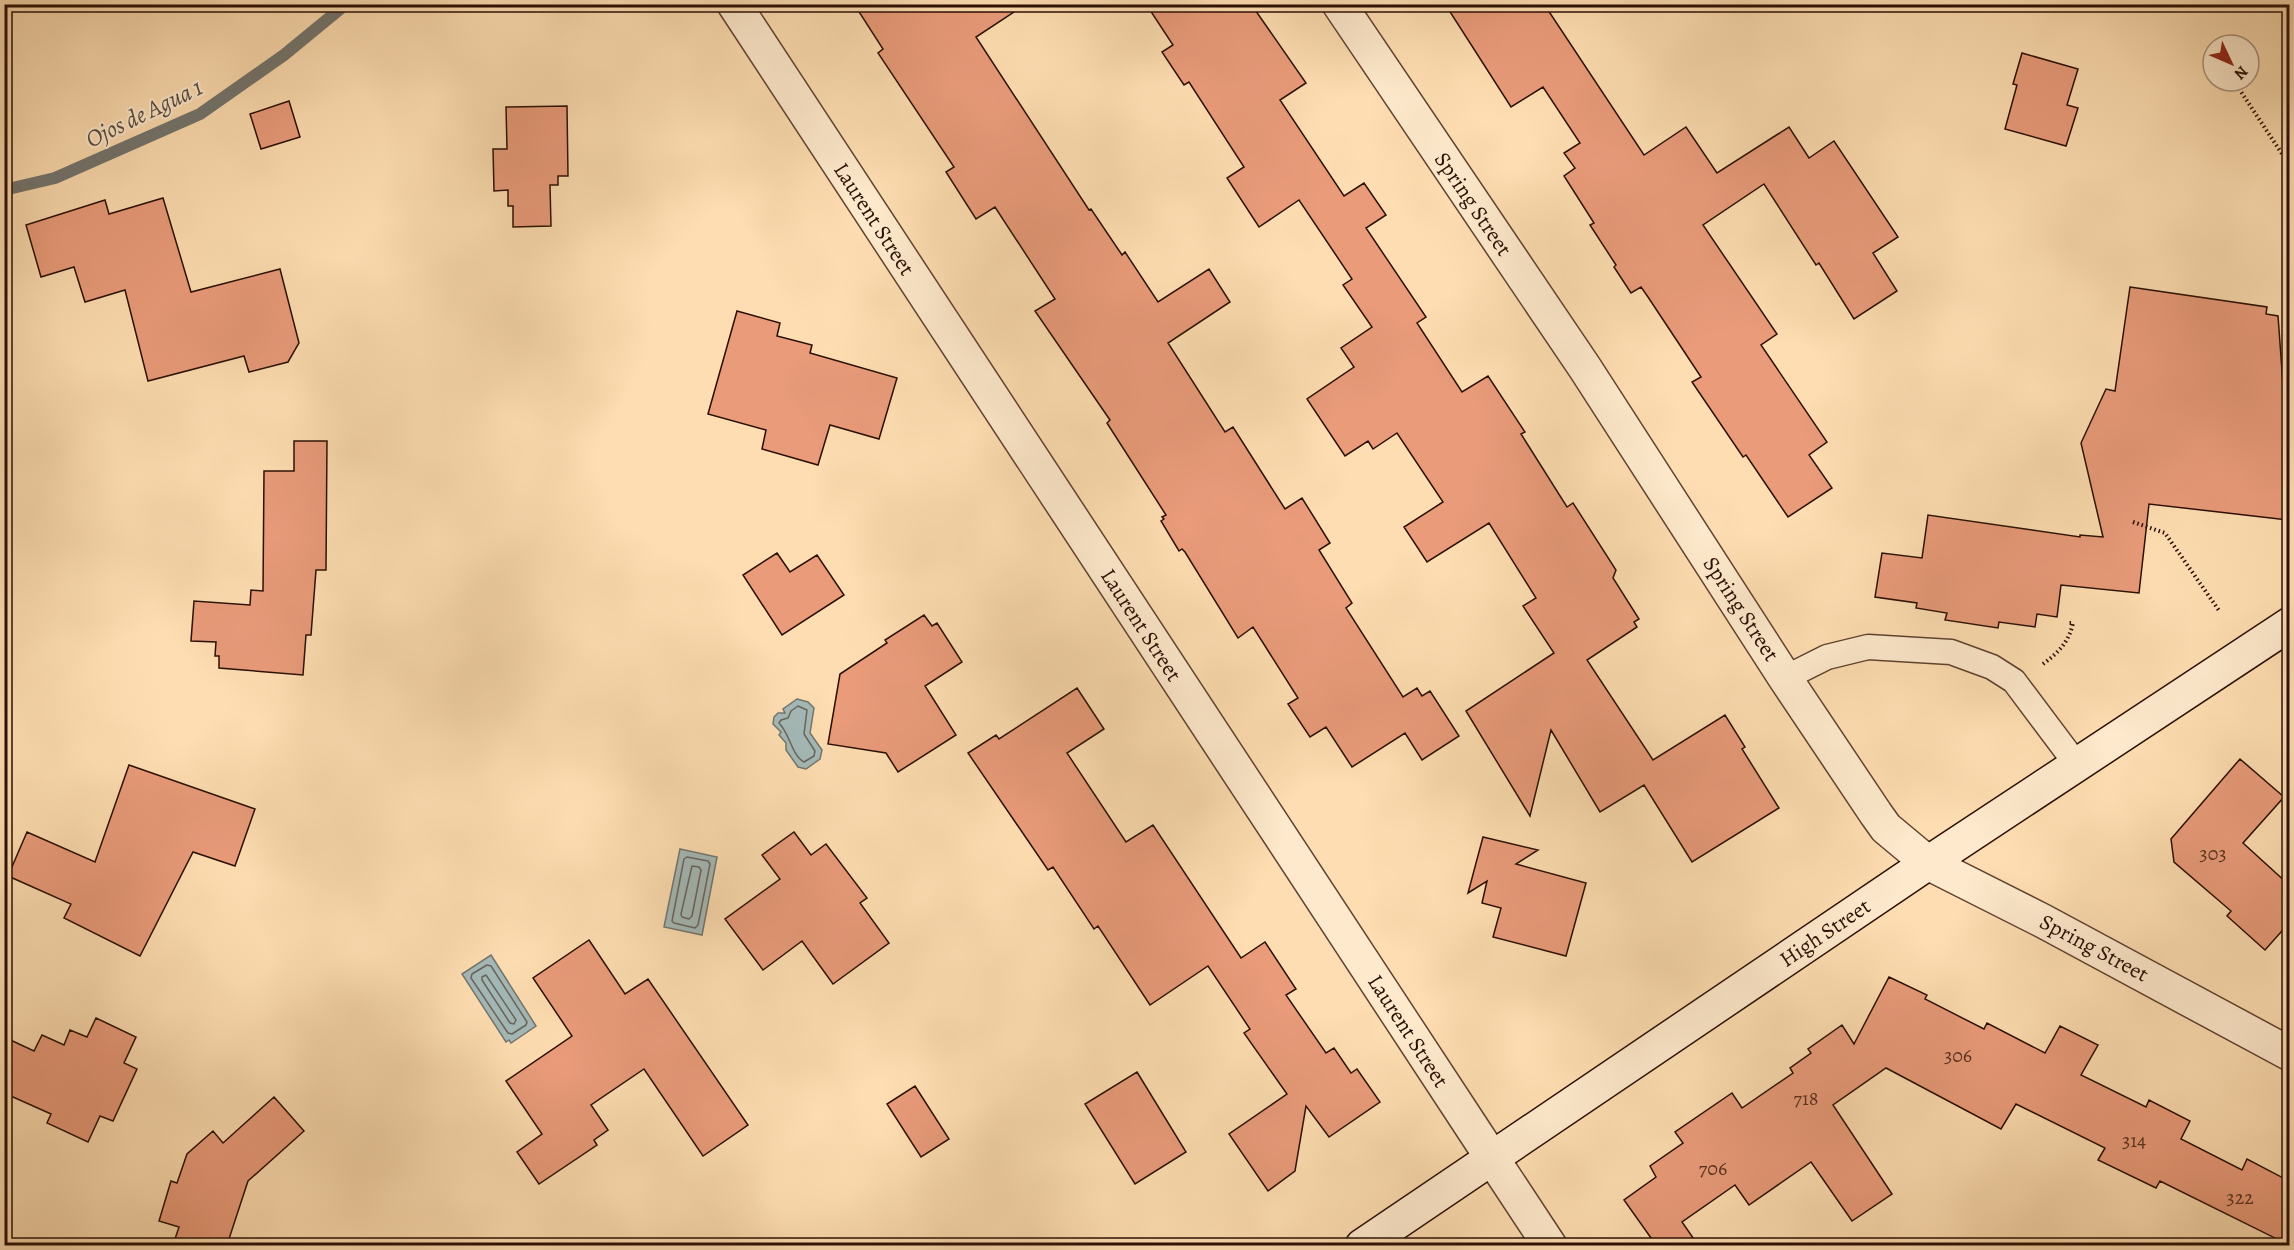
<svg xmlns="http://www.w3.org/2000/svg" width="2294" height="1250" font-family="Alegreya,serif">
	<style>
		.water { fill: #a4b9b7; stroke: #73756f; stroke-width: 1.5 }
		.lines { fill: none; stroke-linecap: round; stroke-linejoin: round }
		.shore { stroke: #67645e; stroke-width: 1.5 }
		.stream { stroke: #73756f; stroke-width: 12 }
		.building { fill: #e99b7a; stroke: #2a0f04; stroke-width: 1.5 }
		.service-casing { stroke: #5f422f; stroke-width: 27 }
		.minor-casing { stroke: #5f422f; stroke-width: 36 }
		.tertiary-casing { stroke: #5f422f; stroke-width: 36 }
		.secondary-casing { stroke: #2a0f04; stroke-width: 36 }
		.path { stroke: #2a0f04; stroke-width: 4; stroke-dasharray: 1.5 3; stroke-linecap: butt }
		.service { stroke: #fee9cc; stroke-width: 24 }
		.minor { stroke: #fee9cc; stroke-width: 33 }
		.tertiary { stroke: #fee9cc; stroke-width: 33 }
		.secondary { stroke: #fee9cc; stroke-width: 33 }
		.labels { text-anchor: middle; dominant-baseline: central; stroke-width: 4.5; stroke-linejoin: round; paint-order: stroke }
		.number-label { font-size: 20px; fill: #5a3222 }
		.street-label { font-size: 22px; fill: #2a0f04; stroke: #fee9cc }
		.water-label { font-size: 24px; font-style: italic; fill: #554a43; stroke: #fee9cc }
	</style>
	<rect width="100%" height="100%" fill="#fdddb1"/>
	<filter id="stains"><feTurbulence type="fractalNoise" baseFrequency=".00333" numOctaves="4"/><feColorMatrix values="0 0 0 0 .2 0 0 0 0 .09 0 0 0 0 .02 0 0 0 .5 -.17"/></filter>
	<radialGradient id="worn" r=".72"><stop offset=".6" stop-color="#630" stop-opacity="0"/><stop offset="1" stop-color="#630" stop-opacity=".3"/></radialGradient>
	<!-- water -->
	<path class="water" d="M 797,699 L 808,702 L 814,708 L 810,733 L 822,750 L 820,759 L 806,769 L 798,767 L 786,750 L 786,743 L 779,735 L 781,732 L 773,724 L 774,717 L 778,713 L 785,713 L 783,709 Z
		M 680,849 L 717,857 L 702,935 L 664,927 Z
		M 491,955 L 536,1026 L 511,1043 L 509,1040 L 506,1042 L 462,974 Z"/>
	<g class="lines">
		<!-- shore -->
		<path class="shore" d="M 798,706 L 807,710 L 804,734 L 815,751 L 814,756 L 804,762 C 792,756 790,734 779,723 L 781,720 L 788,718 L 791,711 Z
			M 687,857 L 708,861 L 710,864 L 698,925 L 695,928 L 674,923 L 672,921 L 684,859 Z
			M 692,866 L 699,867 L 701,870 L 692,916 L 689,919 L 682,917 L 681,914 Z
			M 487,965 L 491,966 L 527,1022 L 526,1025 L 512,1034 L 508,1033 L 471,978 L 472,974 Z
			M 486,975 L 516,1020 L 514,1024 L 510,1023 L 482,980 L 482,977 Z"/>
		<!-- stream -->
		<path class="stream" d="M 4,190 L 55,178 L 200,114 L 284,55 L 346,4"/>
	</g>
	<!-- building -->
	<path class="building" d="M 854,4 L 1026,4 L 976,37 L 1089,210 L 1091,209 L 1122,255 L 1125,252 L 1158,302 L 1209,269 L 1230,302 L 1168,343 L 1225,432 L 1233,427 L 1285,509 L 1302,498 L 1330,543 L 1319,550 L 1352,603 L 1346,608 L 1403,697 L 1417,688 L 1422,696 L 1430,691 L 1459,736 L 1422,760 L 1405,733 L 1352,767 L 1326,727 L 1310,737 L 1288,704 L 1298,698 L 1253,627 L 1238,638 L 1185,552 L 1182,549 L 1179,551 L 1161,521 L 1164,519 L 1162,517 L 1166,515 L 1107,423 L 1110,420 L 1035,311 L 1055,299 L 995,207 L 976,219 L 946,172 L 954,167 L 878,53 L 883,49 Z
		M 1146,4 L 1251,4 L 1306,83 L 1280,100 L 1344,196 L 1364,183 L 1386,215 L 1366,228 L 1426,317 L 1417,323 L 1462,392 L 1488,376 L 1525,432 L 1521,434 L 1567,507 L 1573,503 L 1616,570 L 1613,578 L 1639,619 L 1634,622 L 1637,627 L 1587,660 L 1653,760 L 1725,715 L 1745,747 L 1742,749 L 1779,808 L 1692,862 L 1644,785 L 1600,812 L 1551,730 L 1530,816 L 1466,711 L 1554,653 L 1523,606 L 1536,598 L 1489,523 L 1427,562 L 1404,527 L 1443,502 L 1397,433 L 1373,449 L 1368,441 L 1345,456 L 1307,399 L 1354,367 L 1341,348 L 1372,327 L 1343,285 L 1352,279 L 1299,200 L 1259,227 L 1227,178 L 1244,167 L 1189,82 L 1184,85 L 1162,52 L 1173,45 Z
		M 1445,4 L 1544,4 L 1644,155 L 1686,127 L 1717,173 L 1789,127 L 1809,158 L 1834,141 L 1898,237 L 1873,253 L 1897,291 L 1854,319 L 1819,263 L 1816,265 L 1764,184 L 1703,225 L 1777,334 L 1761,345 L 1827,442 L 1809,455 L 1832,488 L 1788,517 L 1746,455 L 1743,457 L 1692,382 L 1701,377 L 1648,297 L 1641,287 L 1631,293 L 1614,267 L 1616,265 L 1590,225 L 1594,223 L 1564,176 L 1575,168 L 1564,153 L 1580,143 L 1543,87 L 1511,107 Z
		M 2022,53 L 2078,69 L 2067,105 L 2078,108 L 2066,146 L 2005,129 L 2017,85 L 2013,84 Z
		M 289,101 L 300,137 L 261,149 L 250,114 Z
		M 567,106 L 568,176 L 558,176 L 558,185 L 550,185 L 551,226 L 513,227 L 513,206 L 508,206 L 508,190 L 494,191 L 493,149 L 507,149 L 506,107 Z
		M 163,198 L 191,292 L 280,269 L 299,343 L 288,362 L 249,372 L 244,356 L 148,381 L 125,290 L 85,302 L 74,267 L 41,277 L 26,225 L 105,200 L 109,214 Z
		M 2130,287 L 2267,307 L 2266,314 L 2278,316 L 2285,412 L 2289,413 L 2289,520 L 2149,504 L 2139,593 L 2061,585 L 2057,617 L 2037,614 L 2035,627 L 1999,622 L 1998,628 L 1945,620 L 1947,613 L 1916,608 L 1917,603 L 1875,597 L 1882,553 L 1922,558 L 1928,515 L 2080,537 L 2080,535 L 2103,537 L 2081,443 L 2106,389 L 2115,391 Z
		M 737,311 L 780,323 L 777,336 L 812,345 L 810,353 L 897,378 L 879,439 L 830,425 L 818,465 L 762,449 L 766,430 L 708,414 Z
		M 294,441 L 327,441 L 326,570 L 316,570 L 311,635 L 306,635 L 303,675 L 219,668 L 219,656 L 215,656 L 216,642 L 191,641 L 194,601 L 250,605 L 251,590 L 263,591 L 264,471 L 294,471 Z
		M 777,553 L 790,572 L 817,555 L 844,595 L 782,635 L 743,575 Z
		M 924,615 L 932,626 L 937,623 L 962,662 L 925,686 L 956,735 L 898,772 L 886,753 L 828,744 L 840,674 L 887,643 L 885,640 Z
		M 1077,688 L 1104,729 L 1067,753 L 1126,842 L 1153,825 L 1241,958 L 1265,942 L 1296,989 L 1286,995 L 1326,1053 L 1334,1048 L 1351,1073 L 1357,1069 L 1380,1102 L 1329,1137 L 1306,1106 L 1295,1171 L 1268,1191 L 1229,1134 L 1287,1094 L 1244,1033 L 1250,1029 L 1208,966 L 1150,1005 L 1098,926 L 1094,929 L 1053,867 L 1048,870 L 968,753 L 996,735 L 999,739 Z
		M 2240,759 L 2284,797 L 2243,843 L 2289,885 L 2289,923 L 2265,950 L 2227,916 L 2231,911 L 2174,862 L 2171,839 Z
		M 129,765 L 255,809 L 235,866 L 193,852 L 140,956 L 64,918 L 71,904 L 8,876 L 27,832 L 95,862 Z
		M 794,832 L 811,855 L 826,844 L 867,898 L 860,903 L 889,943 L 833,984 L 802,941 L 763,970 L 725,919 L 780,879 L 762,855 Z
		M 1483,837 L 1538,850 L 1516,864 L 1586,883 L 1566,956 L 1493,937 L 1501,908 L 1482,903 L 1487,881 L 1468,893 Z
		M 589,940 L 625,994 L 648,979 L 748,1125 L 703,1156 L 644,1069 L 591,1105 L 608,1130 L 594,1140 L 597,1145 L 539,1184 L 517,1152 L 542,1134 L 506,1081 L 572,1036 L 533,978 Z
		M 1889,977 L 1927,995 L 1925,999 L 1984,1029 L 1987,1023 L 2045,1053 L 2060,1026 L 2098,1045 L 2081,1075 L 2146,1107 L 2149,1100 L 2190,1121 L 2181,1139 L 2242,1170 L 2247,1159 L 2289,1181 L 2289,1245 L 2160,1181 L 2156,1188 L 2098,1160 L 2105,1148 L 2016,1104 L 2001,1129 L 1886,1068 L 1833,1105 L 1892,1194 L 1852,1221 L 1811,1162 L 1749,1205 L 1735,1185 L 1682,1222 L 1698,1245 L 1656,1245 L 1624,1200 L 1656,1177 L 1650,1166 L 1683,1143 L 1675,1132 L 1732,1093 L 1742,1108 L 1793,1073 L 1790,1068 L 1811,1053 L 1808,1049 L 1842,1025 L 1854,1044 Z
		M 96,1018 L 136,1037 L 124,1063 L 137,1069 L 113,1121 L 100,1116 L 88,1142 L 47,1123 L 51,1114 L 4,1093 L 4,1037 L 34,1051 L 42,1035 L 64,1045 L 70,1030 L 87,1037 Z
		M 1137,1072 L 1186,1152 L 1135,1184 L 1085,1104 Z
		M 915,1086 L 949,1139 L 921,1157 L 887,1104 Z
		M 274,1097 L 304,1131 L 248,1181 L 227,1245 L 173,1245 L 179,1227 L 159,1221 L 171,1181 L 177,1183 L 187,1154 L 213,1131 L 223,1143 Z"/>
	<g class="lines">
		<!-- service casing -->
		<g class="service-casing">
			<path id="service" d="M 1785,678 L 1827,657 L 1868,647 L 1951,652 L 1992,667 L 2014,681 L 2077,765"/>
		</g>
		<!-- minor casing -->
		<g class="minor-casing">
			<path id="minor" d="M 1339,4 L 1585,368 L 1785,678 L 1876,814 L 1886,828 L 1928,863
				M 1492,1158 L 1550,1246"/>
		</g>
		<!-- tertiary casing -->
		<g class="tertiary-casing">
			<path id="tertiary" d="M 734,4 L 1492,1158
				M 1928,863 L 2043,921 L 2290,1054"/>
		</g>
		<!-- secondary casing -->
		<g class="secondary-casing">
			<path id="secondary" d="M 1362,1246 L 1928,863 L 2290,624"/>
		</g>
		<!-- path -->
		<path class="path" d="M 2234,81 L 2290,166
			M 2133,522 L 2165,533 L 2220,612
			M 2043,664 C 2058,653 2069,642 2073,623 L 2067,623"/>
		<!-- service -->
		<use href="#service" class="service"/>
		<!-- minor -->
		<use href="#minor" class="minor"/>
		<!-- tertiary -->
		<use href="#tertiary" class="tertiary"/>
		<!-- secondary -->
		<use href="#secondary" class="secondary"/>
	</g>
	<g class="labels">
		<!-- number labels -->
		<g class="number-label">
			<text x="2213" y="853">303</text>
			<text x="1958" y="1055">306</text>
			<text x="1806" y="1098">718</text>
			<text x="2134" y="1140">314</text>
			<text x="1713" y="1168">706</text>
			<text x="2240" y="1197">322</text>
		</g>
		<!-- street labels -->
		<g class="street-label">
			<text transform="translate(1473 204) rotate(56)">Spring Street</text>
			<text transform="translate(874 219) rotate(57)">Laurent Street</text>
			<text transform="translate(1741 609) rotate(57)">Spring Street</text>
			<text transform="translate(1141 625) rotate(57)">Laurent Street</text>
			<text transform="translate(1825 933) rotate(-34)">High Street</text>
			<text transform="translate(2094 948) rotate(28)">Spring Street</text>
			<text transform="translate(1408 1031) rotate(57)">Laurent Street</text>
		</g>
		<!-- water labels -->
		<g class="water-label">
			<text transform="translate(144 113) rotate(-26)">Ojos de Agua 1</text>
		</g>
	</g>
	<!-- margin -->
	<rect width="2294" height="1250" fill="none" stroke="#fdddb1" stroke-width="24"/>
	<rect x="6" y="6" width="2282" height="1238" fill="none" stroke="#2a0f04" stroke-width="3"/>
	<rect x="12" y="12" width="2270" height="1226" fill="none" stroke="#2a0f04" stroke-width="1.5"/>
	<!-- north arrow -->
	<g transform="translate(2231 63) rotate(134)"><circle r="28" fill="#fee9cc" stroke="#a9927c" stroke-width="1.5"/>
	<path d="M0-4.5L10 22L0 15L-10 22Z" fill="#8f2418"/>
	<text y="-9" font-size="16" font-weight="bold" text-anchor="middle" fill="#2a0f04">N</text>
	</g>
	<rect width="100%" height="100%" filter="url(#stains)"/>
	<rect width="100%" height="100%" fill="url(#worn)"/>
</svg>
